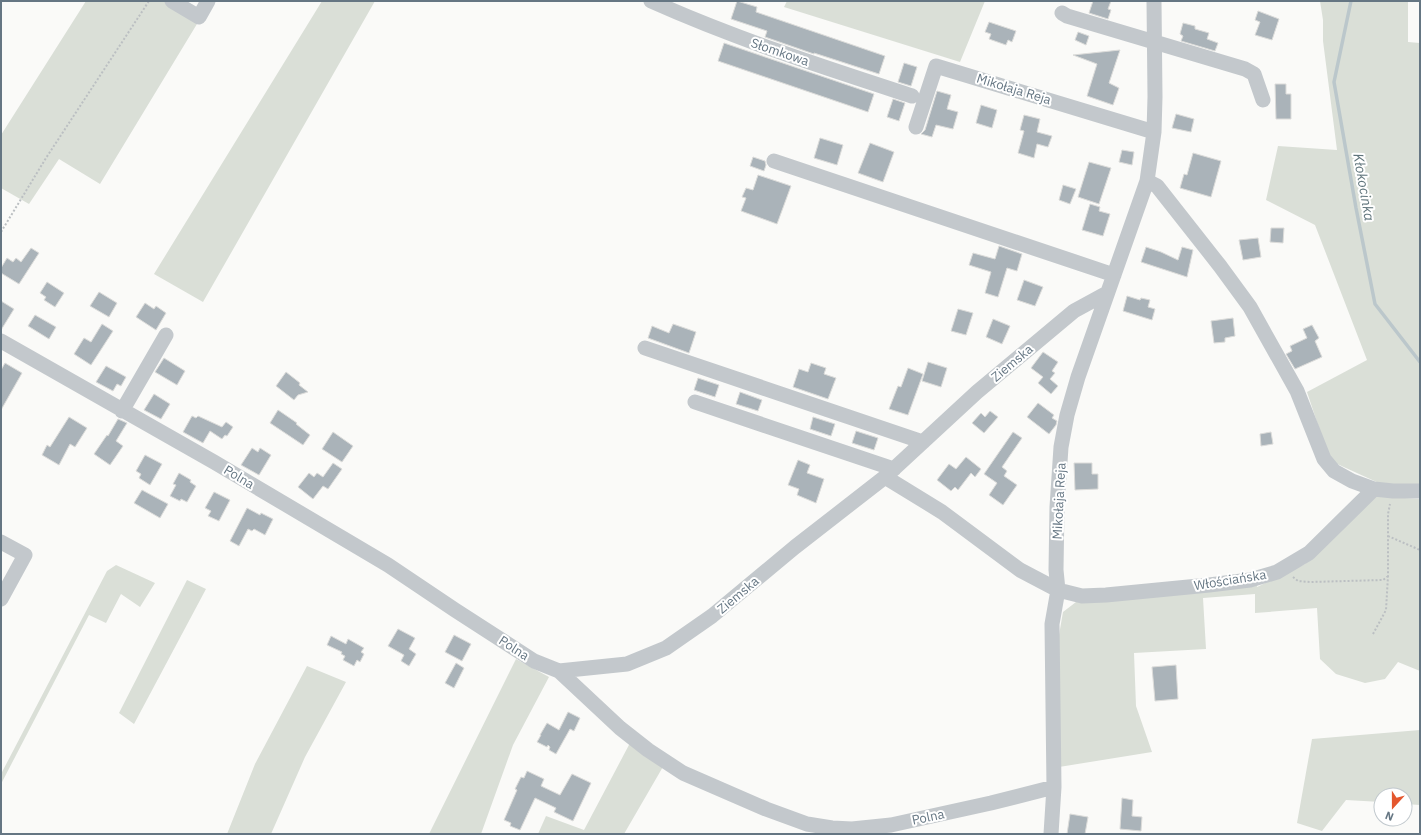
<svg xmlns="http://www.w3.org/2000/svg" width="1421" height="835" font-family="'IBM Plex Sans',sans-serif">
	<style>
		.green { fill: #dadfd7 }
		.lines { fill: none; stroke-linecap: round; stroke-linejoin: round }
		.stream { stroke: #bbc7cb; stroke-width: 3.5 }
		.building { fill: #aab3b9; stroke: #dcdcda }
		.path { stroke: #bbbfc2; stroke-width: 2; stroke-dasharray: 2 2; stroke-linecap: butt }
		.minor { stroke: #c3c8cc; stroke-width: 15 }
		.labels { text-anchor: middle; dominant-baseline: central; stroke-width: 4; stroke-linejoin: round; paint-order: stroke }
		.street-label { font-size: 13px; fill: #657683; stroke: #fff }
		.water-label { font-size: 14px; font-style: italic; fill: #60757c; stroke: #fff }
	</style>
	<rect width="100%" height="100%" fill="#fafaf8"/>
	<!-- green -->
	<path class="green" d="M 86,1 L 167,1 L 200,19 L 100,184 L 59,159 L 29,204 L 1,188 L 1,135 Z
		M 322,1 L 375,1 L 203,302 L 154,274 Z
		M 787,1 L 985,1 L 960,62 L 784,7 Z
		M 1320,1 L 1408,1 L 1408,42 L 1420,43 L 1420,484 L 1381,484 L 1335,463 L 1327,452 L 1307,392 L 1367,360 L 1315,225 L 1266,200 L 1278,146 L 1337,150 L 1323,41 L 1323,20 Z
		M 1374,496 L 1420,499 L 1420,671 L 1398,662 L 1385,679 L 1365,683 L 1336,674 L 1320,659 L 1317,608 L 1255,613 L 1255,594 L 1203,598 L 1206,649 L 1134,653 L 1136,706 L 1152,752 L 1059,767 L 1059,635 L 1063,612 L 1076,602 L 1258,582 L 1257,587 L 1305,564 Z
		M 116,565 L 155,583 L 140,607 L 121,594 L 106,623 L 89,615 L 1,784 L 1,774 L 107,571 Z
		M 187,580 L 206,589 L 134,724 L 119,713 Z
		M 516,659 L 549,677 L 513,745 L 481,834 L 429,834 Z
		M 307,666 L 346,682 L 305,757 L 271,834 L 227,834 L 255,764 Z
		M 1420,730 L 1420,805 L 1405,804 L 1405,795 L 1381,795 L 1381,802 L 1346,800 L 1322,831 L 1297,823 L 1312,739 Z
		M 630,743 L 664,765 L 624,834 L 538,834 L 546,816 L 584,830 Z"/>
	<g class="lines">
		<!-- stream -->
		<path class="stream" d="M 1351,1 L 1334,82 L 1356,208 L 1375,304 L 1420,362"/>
	</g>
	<!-- building -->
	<path class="building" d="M 737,1 L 757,7 L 756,12 L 885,56 L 879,74 L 814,53 L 814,54 L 765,37 L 767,31 L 731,19 Z
		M 1093,1 L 1111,1 L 1108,9 L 1111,10 L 1108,19 L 1089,13 Z
		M 1258,11 L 1279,19 L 1272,40 L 1255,35 L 1260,22 L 1255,20 Z
		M 989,22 L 1016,31 L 1012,42 L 1008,40 L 1006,45 L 989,39 L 991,34 L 985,32 Z
		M 1183,23 L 1195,26 L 1195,29 L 1209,33 L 1207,39 L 1218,43 L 1215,51 L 1181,41 L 1183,36 L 1180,34 Z
		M 1078,32 L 1089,36 L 1086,45 L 1075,40 Z
		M 724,43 L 874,94 L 868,112 L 718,61 Z
		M 1120,50 L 1109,83 L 1119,88 L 1113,105 L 1087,96 L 1097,64 L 1073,55 Z
		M 904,63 L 917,67 L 911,86 L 898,82 Z
		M 1275,84 L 1286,84 L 1286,94 L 1291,94 L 1291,119 L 1276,119 Z
		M 937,91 L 951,95 L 947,109 L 958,112 L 953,129 L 936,125 L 932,137 L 921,134 L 925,130 Z
		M 893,99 L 905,103 L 899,121 L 887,117 Z
		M 981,105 L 997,110 L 992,128 L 976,123 Z
		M 1176,114 L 1194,119 L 1191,132 L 1172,128 Z
		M 1024,115 L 1040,119 L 1037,132 L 1052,136 L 1048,147 L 1037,144 L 1034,158 L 1018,153 L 1024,131 L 1020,130 Z
		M 820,138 L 843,145 L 837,165 L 814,158 Z
		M 870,143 L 894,152 L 883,182 L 858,173 Z
		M 1122,150 L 1134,152 L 1132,165 L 1119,162 Z
		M 1193,153 L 1221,161 L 1211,197 L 1180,188 L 1184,174 L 1187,175 Z
		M 753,157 L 765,161 L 766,165 L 764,171 L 750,166 Z
		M 1089,162 L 1111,168 L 1099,204 L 1078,197 Z
		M 758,175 L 791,186 L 777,224 L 741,211 L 746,198 L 742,197 L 746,188 L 753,190 Z
		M 1063,185 L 1076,189 L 1070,204 L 1059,200 Z
		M 1090,204 L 1100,207 L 1099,211 L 1110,214 L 1103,236 L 1082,230 Z
		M 1271,228 L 1284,228 L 1283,243 L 1270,242 Z
		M 1258,238 L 1261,257 L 1243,260 L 1239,240 Z
		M 999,246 L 1022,254 L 1017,271 L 1007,268 L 998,297 L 985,293 L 991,272 L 969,265 L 973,253 L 995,259 Z
		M 1146,247 L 1161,252 L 1178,260 L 1182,247 L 1193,250 L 1187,277 L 1141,262 Z
		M 31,248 L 39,253 L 19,284 L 1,273 L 1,268 L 7,258 L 13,262 L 16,258 L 21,262 Z
		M 1024,280 L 1043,287 L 1035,306 L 1017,300 Z
		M 47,282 L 64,293 L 55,307 L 44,300 L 46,297 L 40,293 Z
		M 99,292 L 117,303 L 109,317 L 90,306 Z
		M 1127,296 L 1140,300 L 1141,298 L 1150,300 L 1148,307 L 1155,309 L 1152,320 L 1123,311 Z
		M 1,301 L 14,309 L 1,330 Z
		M 145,303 L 154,309 L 156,306 L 166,313 L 156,330 L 136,317 Z
		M 958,309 L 973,313 L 966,335 L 951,331 Z
		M 35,315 L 56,327 L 49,339 L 28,326 Z
		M 1233,318 L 1235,336 L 1225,338 L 1225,342 L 1214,343 L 1211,321 Z
		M 993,319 L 1010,326 L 1002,344 L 986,337 Z
		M 102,324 L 113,331 L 91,365 L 74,354 L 84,338 L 91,342 Z
		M 673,324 L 696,332 L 689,353 L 648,338 L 652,326 L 669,333 Z
		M 1312,325 L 1319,338 L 1315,341 L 1322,357 L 1295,369 L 1286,354 L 1292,351 L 1290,346 L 1307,338 L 1303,329 Z
		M 1043,352 L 1058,362 L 1052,371 L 1055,373 L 1050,379 L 1058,386 L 1051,394 L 1038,383 L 1043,377 L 1031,368 Z
		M 164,358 L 185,371 L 177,385 L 155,372 Z
		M 928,362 L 947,368 L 941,387 L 922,381 Z
		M 5,363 L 22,373 L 1,410 L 1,370 Z
		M 811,363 L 826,368 L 824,374 L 836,378 L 828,399 L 793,387 L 799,369 L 808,372 Z
		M 106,366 L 126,377 L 121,386 L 117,384 L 113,391 L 96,382 Z
		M 908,368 L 923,374 L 908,415 L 889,409 L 898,386 L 901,387 Z
		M 286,372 L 300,383 L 299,385 L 308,392 L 298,395 L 294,400 L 276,386 Z
		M 698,378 L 719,385 L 715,397 L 694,390 Z
		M 740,392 L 762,400 L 758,411 L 736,404 Z
		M 154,394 L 170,404 L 161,419 L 144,410 Z
		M 1038,403 L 1054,415 L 1052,418 L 1057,421 L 1056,425 L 1049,434 L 1027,417 Z
		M 278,410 L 297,423 L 296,424 L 310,435 L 303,445 L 270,423 Z
		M 990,411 L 998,417 L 984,433 L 972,423 L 981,413 L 985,417 Z
		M 192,416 L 196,418 L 198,416 L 222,427 L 226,422 L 233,427 L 227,436 L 225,435 L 222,439 L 210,431 L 203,443 L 183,432 Z
		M 69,417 L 87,428 L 75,447 L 70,444 L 59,465 L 42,455 L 47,445 L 50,447 Z
		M 813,417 L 835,424 L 831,436 L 810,429 Z
		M 118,419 L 127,423 L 116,441 L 123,446 L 110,465 L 94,454 L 107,435 L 108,436 Z
		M 856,431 L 878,438 L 874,450 L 852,443 Z
		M 333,432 L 353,446 L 342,462 L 322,449 Z
		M 1013,432 L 1022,438 L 1002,467 L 1007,471 L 1004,476 L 1017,485 L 1003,505 L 989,495 L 997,483 L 984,474 Z
		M 1271,432 L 1273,444 L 1261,446 L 1260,434 Z
		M 252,448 L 258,452 L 260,448 L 271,455 L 259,475 L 241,465 Z
		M 145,455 L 162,464 L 150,485 L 139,478 L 141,474 L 136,471 Z
		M 966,457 L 981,469 L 975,477 L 971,473 L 958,490 L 955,487 L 951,491 L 937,480 L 949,464 L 956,469 Z
		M 798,460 L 810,465 L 807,473 L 824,479 L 816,503 L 797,495 L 799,489 L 788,485 Z
		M 333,463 L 342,469 L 328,489 L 323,486 L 313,499 L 298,487 L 309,473 L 314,477 L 317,473 L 323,477 Z
		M 1074,463 L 1092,463 L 1092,474 L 1098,474 L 1098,489 L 1075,490 Z
		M 179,473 L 191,480 L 190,482 L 196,486 L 187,502 L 181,499 L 180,501 L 170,496 L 176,485 L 173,484 Z
		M 142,490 L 168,504 L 160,518 L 134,503 Z
		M 214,492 L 230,500 L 219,521 L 208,516 L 211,511 L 205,508 Z
		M 247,508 L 260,515 L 261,513 L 273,519 L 265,535 L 254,529 L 252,531 L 248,529 L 239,546 L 230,541 Z
		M 398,629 L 415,638 L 409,649 L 416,654 L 409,666 L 401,661 L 404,655 L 388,646 Z
		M 454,635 L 471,644 L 462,661 L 445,652 Z
		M 331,636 L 346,644 L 348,639 L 364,648 L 361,652 L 364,654 L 360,662 L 357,660 L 354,666 L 343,660 L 345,656 L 341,654 L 342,652 L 327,645 Z
		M 456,663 L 464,668 L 454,688 L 445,683 Z
		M 1176,665 L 1178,699 L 1155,701 L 1152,667 Z
		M 568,712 L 580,718 L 574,731 L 570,729 L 556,754 L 549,750 L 550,747 L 548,745 L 547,747 L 537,742 L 541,735 L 540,735 L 547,723 L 559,730 Z
		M 527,771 L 544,779 L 541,786 L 560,795 L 572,774 L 591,783 L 573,821 L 554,812 L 556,808 L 535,798 L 520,830 L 510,826 L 511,823 L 504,820 L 517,790 L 515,789 L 521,777 L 524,778 Z
		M 1122,798 L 1133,800 L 1132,816 L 1142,817 L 1141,831 L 1120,829 Z
		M 1070,814 L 1088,817 L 1085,834 L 1067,834 Z"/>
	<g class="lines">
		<!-- path -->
		<path class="path" d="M 1,232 L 46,158 L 149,1
			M 1388,536 L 1420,550
			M 1293,577 L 1298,581 L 1310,582 L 1383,580 L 1388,576
			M 1373,634 L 1386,610 L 1388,576 L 1388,514 L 1390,504"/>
		<!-- minor -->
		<path class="minor" d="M 172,1 L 199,17 L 208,1
			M 651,1 C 736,39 823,67 912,96
			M 1062,13 L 1067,16 L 1245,69 L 1254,74 L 1263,100
			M 916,127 L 936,66 L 1154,132
			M 774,161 L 1114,275
			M 1147,181 L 1157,186 L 1220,266 L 1250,307 L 1297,391 L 1324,459 L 1334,471 L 1352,481 L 1374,489 L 1393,491 L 1420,491
			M 1,341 L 214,462 L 388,565 L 455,610 L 534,661 L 559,671 L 620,728 L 648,750 L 683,773 L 766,809 L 807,824 L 832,828 L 852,829 L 891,825 L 991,803 L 1054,787
			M 645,348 L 923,442
			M 695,402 L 894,469
			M 122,411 L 166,335
			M 885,477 L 942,512 L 1020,570 L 1058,590 L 1082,596 L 1106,595 L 1209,585 L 1250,580 L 1277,572 L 1309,553 L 1374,489
			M 1,542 L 25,555 L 1,599
			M 559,671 L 627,664 L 666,648 L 712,616 L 795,547 L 885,477 L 977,392 L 1074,311 L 1107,293
			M 1051,834 L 1054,787 L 1052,624 L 1058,590 L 1056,570 L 1057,507 L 1061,447 L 1067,415 L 1078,377 L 1147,181 L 1154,132 L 1155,97 L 1154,1"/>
	</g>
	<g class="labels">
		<!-- street labels -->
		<g class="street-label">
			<text transform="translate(780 52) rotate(19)">Słomkowa</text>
			<text transform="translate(1014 89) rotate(17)">Mikołaja Reja</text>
			<text transform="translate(1012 363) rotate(-40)">Ziemska</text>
			<text transform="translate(239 477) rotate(31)">Polna</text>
			<text transform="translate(1059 501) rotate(-87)">Mikołaja Reja</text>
			<text transform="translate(1230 580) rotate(-9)">Włościańska</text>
			<text transform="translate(738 595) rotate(-40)">Ziemska</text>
			<text transform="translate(514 648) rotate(33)">Polna</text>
			<text transform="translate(928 817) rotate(-12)">Polna</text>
		</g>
		<!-- water labels -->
		<g class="water-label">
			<text transform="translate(1364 187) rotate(80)">Kłokocinka</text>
		</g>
	</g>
	<!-- border -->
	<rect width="1421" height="835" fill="none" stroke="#657683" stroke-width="4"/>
	<!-- north arrow -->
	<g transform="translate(1393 807) rotate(201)"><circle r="19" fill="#ffffff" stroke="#c1c8cd"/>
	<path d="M0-3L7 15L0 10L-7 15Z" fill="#e4572e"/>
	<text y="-6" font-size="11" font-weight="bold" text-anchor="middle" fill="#657683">N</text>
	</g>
</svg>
